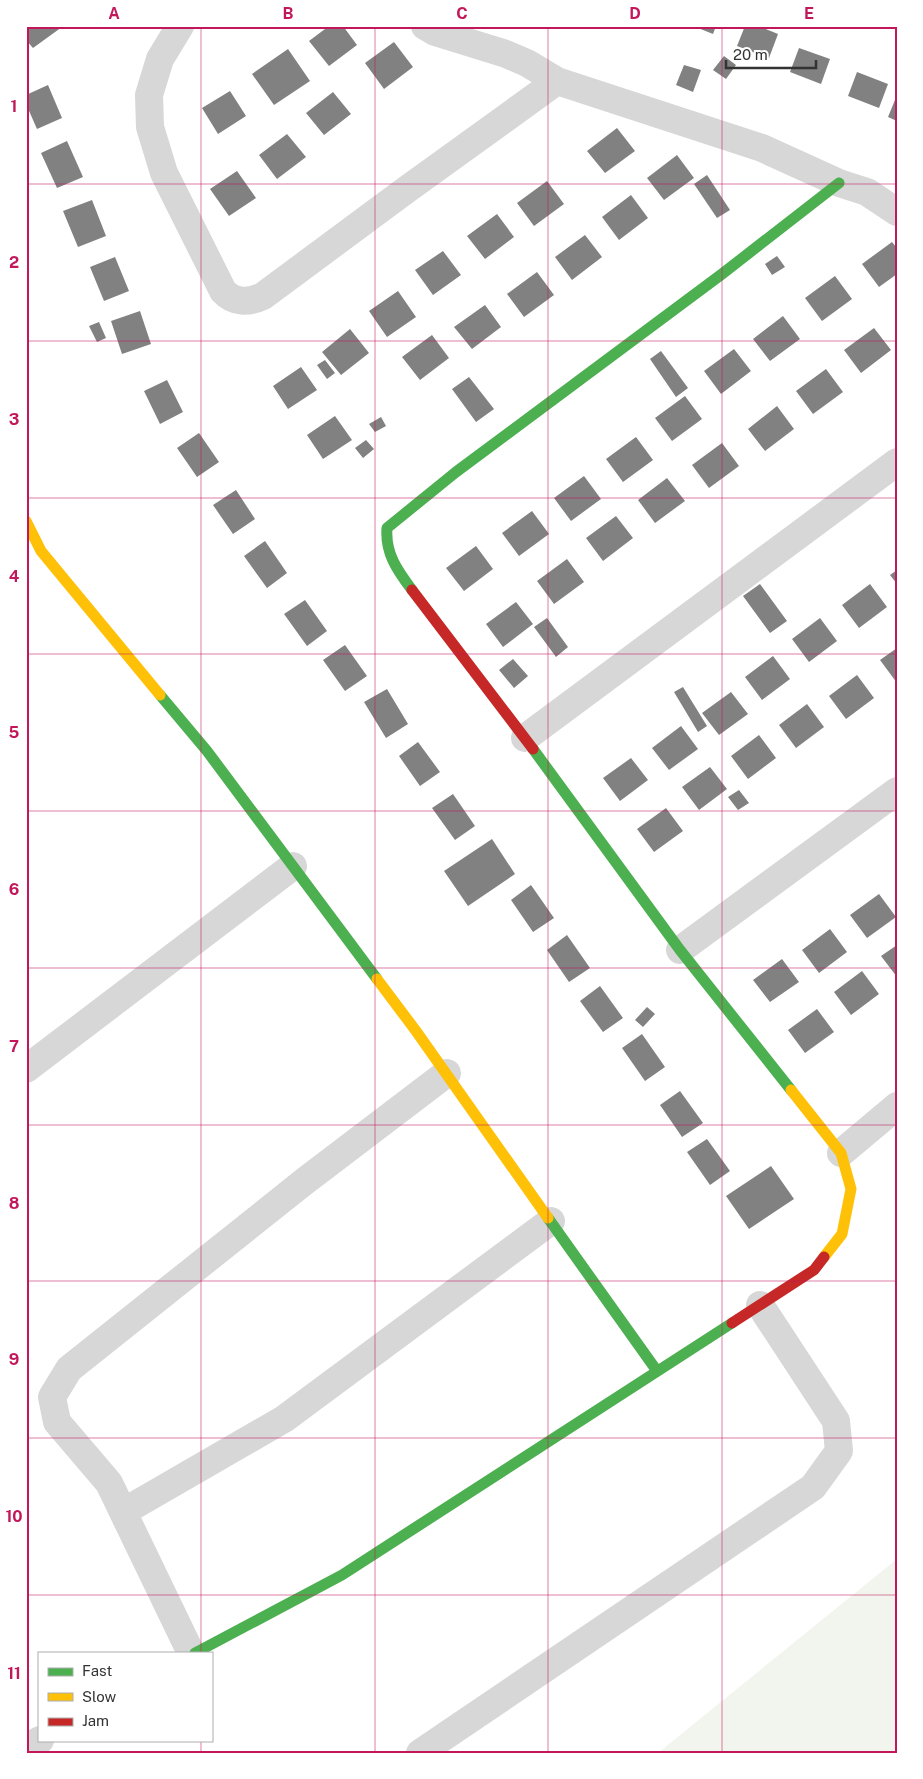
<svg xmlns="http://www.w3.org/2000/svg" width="923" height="1779" font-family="'Public Sans',sans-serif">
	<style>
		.green { fill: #f1f5ed }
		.building { fill: #818181 }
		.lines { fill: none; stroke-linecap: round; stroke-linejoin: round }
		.street { stroke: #d7d7d7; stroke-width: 28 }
		.fast { stroke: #4caf50; stroke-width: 11 }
		.slow { stroke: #ffc107; stroke-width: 11 }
		.jam { stroke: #c62828; stroke-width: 11 }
		.grid { fill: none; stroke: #c2185b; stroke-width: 1; stroke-opacity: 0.55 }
		.neatline { fill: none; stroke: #c2185b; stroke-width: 2 }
		.grid-label { font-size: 16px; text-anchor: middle; font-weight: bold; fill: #c2185b }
	</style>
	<rect width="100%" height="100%" fill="#fff"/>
	<!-- green -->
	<path class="green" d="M 897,1559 L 897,1753 L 658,1753 Z"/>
	<!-- building -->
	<path class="building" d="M 26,26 L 61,26 L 62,27 L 33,48 L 26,40 Z
		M 329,26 L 343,26 L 357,45 L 329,66 L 309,41 Z
		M 693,26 L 716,26 L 713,34 Z
		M 745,26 L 758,26 L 778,34 L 769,58 L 737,46 Z
		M 394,42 L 413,67 L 384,89 L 365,63 Z
		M 799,48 L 830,59 L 821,84 L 790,72 Z
		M 288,49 L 310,81 L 274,105 L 252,74 Z
		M 724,56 L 736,65 L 726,79 L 713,70 Z
		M 684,65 L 701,70 L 693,92 L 676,85 Z
		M 857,72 L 888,84 L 879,108 L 848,96 Z
		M 48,85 L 62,118 L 37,129 L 26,104 L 26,95 Z
		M 230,91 L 246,116 L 218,134 L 202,108 Z
		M 333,92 L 351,114 L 324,135 L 306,113 Z
		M 897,95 L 897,121 L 888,117 Z
		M 617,128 L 635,151 L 605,173 L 587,151 Z
		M 287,134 L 306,157 L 277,179 L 259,155 Z
		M 67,141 L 83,177 L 57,188 L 41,153 Z
		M 677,155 L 694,178 L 664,200 L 647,178 Z
		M 237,171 L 256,198 L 229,216 L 210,189 Z
		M 707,175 L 730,210 L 717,218 L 694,184 Z
		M 547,181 L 564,204 L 534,226 L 517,203 Z
		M 631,195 L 648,218 L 619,240 L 602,217 Z
		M 92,200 L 106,236 L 78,247 L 63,211 Z
		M 497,214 L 514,237 L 485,259 L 467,236 Z
		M 585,235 L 602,257 L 572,280 L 555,257 Z
		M 892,242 L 897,248 L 897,274 L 879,287 L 862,264 Z
		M 443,251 L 461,275 L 433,295 L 415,270 Z
		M 777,256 L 785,267 L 772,275 L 765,264 Z
		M 115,257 L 129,291 L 104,301 L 90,267 Z
		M 537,272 L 554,295 L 524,317 L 507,294 Z
		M 835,276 L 852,299 L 822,321 L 805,298 Z
		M 398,291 L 416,317 L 387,337 L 369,311 Z
		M 485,305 L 501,327 L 472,349 L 454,327 Z
		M 140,311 L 151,344 L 122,354 L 111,321 Z
		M 783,316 L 800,339 L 770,361 L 753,339 Z
		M 99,322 L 106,338 L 97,342 L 89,326 Z
		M 874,328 L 891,350 L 861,373 L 844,350 Z
		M 350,329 L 369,353 L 341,375 L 322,352 Z
		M 432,335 L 449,358 L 420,380 L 402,357 Z
		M 734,349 L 751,371 L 721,394 L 704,371 Z
		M 661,351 L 688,388 L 676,397 L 650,359 Z
		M 325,360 L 335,373 L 327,379 L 317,365 Z
		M 301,367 L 317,390 L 288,409 L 273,386 Z
		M 826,369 L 843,392 L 813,414 L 796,391 Z
		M 469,377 L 494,409 L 476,422 L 452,389 Z
		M 167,380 L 183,412 L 160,424 L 144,391 Z
		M 685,396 L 702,419 L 672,441 L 655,418 Z
		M 777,406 L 794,429 L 765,451 L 748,429 Z
		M 335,416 L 352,440 L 323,459 L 307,435 Z
		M 381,417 L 386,426 L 375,432 L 369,424 Z
		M 199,433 L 219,462 L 197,477 L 177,448 Z
		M 636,437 L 653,460 L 623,482 L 606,459 Z
		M 366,440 L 374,449 L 363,458 L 355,448 Z
		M 722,443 L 739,466 L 709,488 L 692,465 Z
		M 584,476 L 601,499 L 571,521 L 554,498 Z
		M 667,478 L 685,501 L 655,523 L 638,500 Z
		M 236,490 L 255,519 L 233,534 L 213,505 Z
		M 532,511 L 549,534 L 519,556 L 502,533 Z
		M 616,516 L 633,538 L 603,561 L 586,538 Z
		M 265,541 L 287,573 L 267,588 L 244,556 Z
		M 476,546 L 493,569 L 464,591 L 446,568 Z
		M 567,559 L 584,582 L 554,604 L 537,581 Z
		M 897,570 L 897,584 L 890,575 Z
		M 760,584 L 787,621 L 770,633 L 743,596 Z
		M 870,584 L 887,607 L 859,628 L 842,605 Z
		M 305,600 L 327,631 L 307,646 L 284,614 Z
		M 516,602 L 533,624 L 503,647 L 486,624 Z
		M 547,618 L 568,647 L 556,657 L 534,627 Z
		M 820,618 L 837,641 L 809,662 L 792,639 Z
		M 345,645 L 367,676 L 345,691 L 323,660 Z
		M 897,648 L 897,683 L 880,660 Z
		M 773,656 L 790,679 L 762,700 L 745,677 Z
		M 513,659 L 528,676 L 514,688 L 499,670 Z
		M 857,675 L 874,698 L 846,719 L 829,696 Z
		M 683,687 L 707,726 L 698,732 L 674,692 Z
		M 387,689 L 408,724 L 386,738 L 364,702 Z
		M 731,692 L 748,714 L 719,735 L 702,713 Z
		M 807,704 L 824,727 L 796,748 L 779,725 Z
		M 681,726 L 698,749 L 669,770 L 652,748 Z
		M 759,735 L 776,758 L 748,779 L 731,756 Z
		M 418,742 L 440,772 L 420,786 L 399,756 Z
		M 631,758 L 648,780 L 620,801 L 603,778 Z
		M 710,767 L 727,789 L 699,810 L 682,787 Z
		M 739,790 L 749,803 L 738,810 L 728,797 Z
		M 453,794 L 475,826 L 455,840 L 432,808 Z
		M 666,808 L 683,831 L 654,852 L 637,829 Z
		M 492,839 L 515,874 L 468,906 L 444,871 Z
		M 531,885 L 554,918 L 533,932 L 511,900 Z
		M 879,894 L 896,917 L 867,938 L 850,915 Z
		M 830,929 L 847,952 L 819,973 L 802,950 Z
		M 567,935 L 590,968 L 569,982 L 547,950 Z
		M 897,945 L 897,977 L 881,956 Z
		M 782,959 L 799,982 L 770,1002 L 753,980 Z
		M 862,971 L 879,994 L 851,1015 L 834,992 Z
		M 600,986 L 623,1018 L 603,1032 L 580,1001 Z
		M 647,1007 L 655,1014 L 643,1027 L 635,1020 Z
		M 817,1009 L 834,1032 L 805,1053 L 788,1030 Z
		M 642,1034 L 665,1067 L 645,1081 L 622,1048 Z
		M 680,1091 L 703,1123 L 682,1137 L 660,1105 Z
		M 707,1139 L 730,1171 L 710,1185 L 687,1152 Z
		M 771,1166 L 794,1199 L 749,1229 L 726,1196 Z"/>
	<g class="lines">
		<!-- street -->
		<path class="street" d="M 180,26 L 160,59 L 149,95 L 150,127 L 164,173 L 223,291 C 234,303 249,303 263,296 L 406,190 L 557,81
			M 425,26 L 435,32 L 506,54 L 527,63 L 557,81 L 762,148 L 839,183 L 867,192 L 897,212
			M 525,738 L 897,462
			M 680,950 L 897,791
			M 26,1069 L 293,866
			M 841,1153 L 897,1106
			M 123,1512 L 284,1419 L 551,1221
			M 191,1653 L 109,1483 L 57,1422 L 52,1397 L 69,1369 L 305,1181 L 447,1073
			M 26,1748 L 40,1740
			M 420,1753 L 813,1487 L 839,1451 L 836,1421 L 760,1305"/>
		<!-- fast -->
		<path class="fast" d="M 412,590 C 397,570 385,553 387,528 L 456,472 L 722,274 L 839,183
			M 160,695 L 207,751 L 377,979
			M 533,749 L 680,950 L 791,1090
			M 548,1218 L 657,1371
			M 195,1653 L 342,1575 L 732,1323"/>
		<!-- slow -->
		<path class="slow" d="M 26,521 L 41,551 L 160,695
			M 377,979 L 416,1031 L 548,1218
			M 791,1090 L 841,1153 L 851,1189 L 842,1234 L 824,1257"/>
		<!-- jam -->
		<path class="jam" d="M 412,590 L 533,749
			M 732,1323 L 814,1270 L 824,1257"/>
	</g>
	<!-- grid -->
	<path class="grid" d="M 201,26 L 201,1653M 375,26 L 375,1753M 548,26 L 548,1753M 722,26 L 722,1753M 26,184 L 897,184M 26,341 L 897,341M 26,498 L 897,498M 26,654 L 897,654M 26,811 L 897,811M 26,968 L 897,968M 26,1125 L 897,1125M 26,1281 L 897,1281M 26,1438 L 897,1438M 26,1595 L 897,1595M 201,1740 L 201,1753"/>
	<!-- border -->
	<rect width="923" height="1779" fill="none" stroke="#ffffff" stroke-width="55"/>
	<!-- legend -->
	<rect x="38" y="1652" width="175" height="90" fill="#ffffff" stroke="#adadad"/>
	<rect x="48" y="1668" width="25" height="8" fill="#4caf50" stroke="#adadad"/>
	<text x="82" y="1676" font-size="15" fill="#333333">Fast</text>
	<rect x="48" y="1693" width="25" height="8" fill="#ffc107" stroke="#adadad"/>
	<text x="82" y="1702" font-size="15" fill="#333333">Slow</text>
	<rect x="48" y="1718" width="25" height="8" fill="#c62828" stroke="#adadad"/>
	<text x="82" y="1726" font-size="15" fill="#333333">Jam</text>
	<!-- scale -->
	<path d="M726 60v8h90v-8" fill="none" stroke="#333333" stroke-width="2.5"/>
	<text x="733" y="60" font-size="15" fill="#333333" stroke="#ffffff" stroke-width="4" paint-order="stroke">20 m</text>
	<rect x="28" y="28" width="868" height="1724" class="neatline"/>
	<g class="grid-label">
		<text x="114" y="19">A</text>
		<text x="288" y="19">B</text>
		<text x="462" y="19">C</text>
		<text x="635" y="19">D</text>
		<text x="809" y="19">E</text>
		<text x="14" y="112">1</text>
		<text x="14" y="268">2</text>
		<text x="14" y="425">3</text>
		<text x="14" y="582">4</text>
		<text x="14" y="738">5</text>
		<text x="14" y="895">6</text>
		<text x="14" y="1052">7</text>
		<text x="14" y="1209">8</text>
		<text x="14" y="1365">9</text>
		<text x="14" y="1522">10</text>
		<text x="14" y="1679">11</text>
	</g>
</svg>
